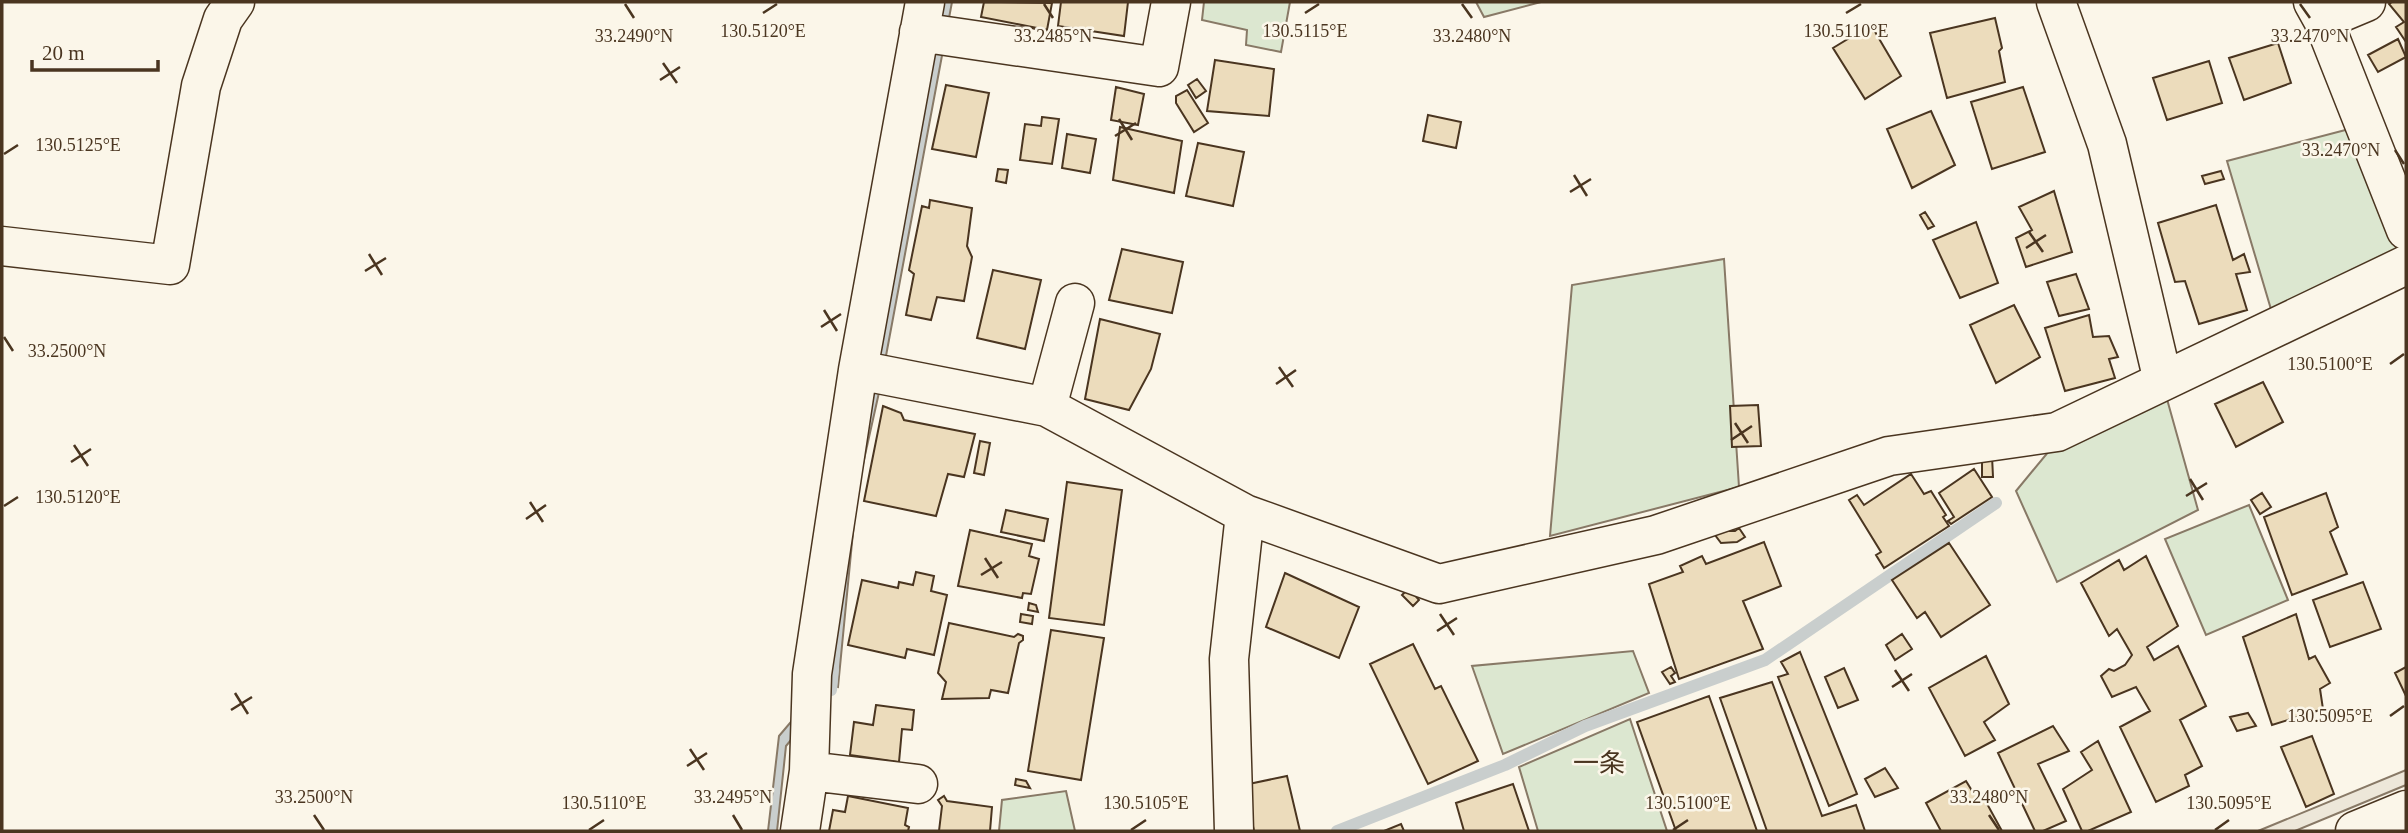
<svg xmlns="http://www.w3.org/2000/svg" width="2408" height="833" font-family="'Times New Roman','Noto Sans JP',serif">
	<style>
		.green { fill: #dce7d0; stroke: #887966; stroke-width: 2 }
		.parking { fill: #ede7d9; stroke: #887966; stroke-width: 2 }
		.water { fill: #c9cecd; stroke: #887966; stroke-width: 2 }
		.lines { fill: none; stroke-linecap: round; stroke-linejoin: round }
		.stream { stroke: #c9cecd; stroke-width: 12 }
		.building { fill: #ecdcbc; stroke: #4a3520; stroke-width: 2 }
		.minor-casing { stroke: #4a3520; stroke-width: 41 }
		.highway-casing { stroke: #4a3520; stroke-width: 41 }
		.minor { stroke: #fbf6e9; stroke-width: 38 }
		.highway { stroke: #fbf6e9; stroke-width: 38 }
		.ticks { fill: none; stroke: #4a3520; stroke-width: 2.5 }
		.labels { text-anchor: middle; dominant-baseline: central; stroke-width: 5; stroke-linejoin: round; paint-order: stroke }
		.neighbourhood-label { font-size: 26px; fill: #4a3520; stroke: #fbf6e9 }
		.ticks-label { font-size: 18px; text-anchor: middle; fill: #4a3520; stroke: #fbf6e9; stroke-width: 5; stroke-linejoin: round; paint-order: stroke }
	</style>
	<rect width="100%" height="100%" fill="#fbf6e9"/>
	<!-- green -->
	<path class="green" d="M 1204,2 L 1290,2 L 1281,52 L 1246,45 L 1247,30 L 1202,20 Z
		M 1476,2 L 1541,2 L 1484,17 Z
		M 2357,127 L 2400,239 L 2395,259 L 2273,316 L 2227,161 Z
		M 1724,259 L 1739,487 L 1550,536 L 1572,285 Z
		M 2165,392 L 2198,510 L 2057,582 L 2016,491 L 2049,451 Z
		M 2249,505 L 2288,600 L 2206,635 L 2165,539 Z
		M 1633,651 L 1649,693 L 1503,754 L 1472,666 Z
		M 1630,719 L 1667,831 L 1538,831 L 1519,767 Z
		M 1066,791 L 1075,831 L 999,831 L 1002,800 Z"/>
	<!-- parking -->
	<path class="parking" d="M 2406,770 L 2406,785 L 2295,831 L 2258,831 Z"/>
	<!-- water -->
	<path class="water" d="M 941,2 L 952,2 L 880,388 L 857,491 L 838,687 L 825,684 L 842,522 Z
		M 795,717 L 796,734 L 786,746 L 777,831 L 768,831 L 779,736 Z"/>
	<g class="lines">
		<!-- stream -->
		<path class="stream" d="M 831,690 L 833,669
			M 1337,831 L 1505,765 L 1585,726 L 1765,660 L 1996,503"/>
	</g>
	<!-- building -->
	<path class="building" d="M 984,2 L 1052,3 L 1047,30 L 981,17 Z
		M 1061,2 L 1128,2 L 1124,36 L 1058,26 Z
		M 2392,2 L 2406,2 L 2406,42 L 2396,27 L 2404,22 L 2389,4 Z
		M 1995,18 L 2002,48 L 1999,51 L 2005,82 L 1947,98 L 1930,33 Z
		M 1871,25 L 1901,76 L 1865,99 L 1833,48 Z
		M 2398,39 L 2406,57 L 2378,72 L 2368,55 Z
		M 2278,43 L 2291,83 L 2244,100 L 2229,58 Z
		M 1215,60 L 1274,69 L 1269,116 L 1207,111 Z
		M 2209,61 L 2222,103 L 2167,120 L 2153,78 Z
		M 1197,79 L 1206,91 L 1196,98 L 1188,85 Z
		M 946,85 L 989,93 L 976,157 L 932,149 Z
		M 1116,87 L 1144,94 L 1138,125 L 1111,120 Z
		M 2023,87 L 2045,152 L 1992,169 L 1971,102 Z
		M 1187,90 L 1208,123 L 1194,132 L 1176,103 L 1176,96 Z
		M 1931,111 L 1955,165 L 1912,188 L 1887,129 Z
		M 1428,115 L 1461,122 L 1456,148 L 1423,141 Z
		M 1042,117 L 1059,119 L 1052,164 L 1020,160 L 1025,124 L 1041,126 Z
		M 1120,127 L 1182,141 L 1174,193 L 1113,180 Z
		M 1067,134 L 1096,139 L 1090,173 L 1062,168 Z
		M 1198,143 L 1244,152 L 1233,206 L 1186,196 Z
		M 998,169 L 1008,170 L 1006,183 L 996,181 Z
		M 2221,171 L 2224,179 L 2205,184 L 2202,176 Z
		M 2054,191 L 2072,252 L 2026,267 L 2016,238 L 2032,230 L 2019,207 Z
		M 930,200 L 972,208 L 967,246 L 972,257 L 964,301 L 937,297 L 931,320 L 906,315 L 914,274 L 909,270 L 922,206 L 929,208 Z
		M 2216,205 L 2233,260 L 2244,254 L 2250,272 L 2236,274 L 2247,310 L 2199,324 L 2185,281 L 2175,282 L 2158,223 Z
		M 1925,212 L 1934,226 L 1928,229 L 1920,215 Z
		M 1976,222 L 1998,283 L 1960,298 L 1933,240 Z
		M 1122,249 L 1183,262 L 1172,313 L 1109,300 Z
		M 993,270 L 1041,280 L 1025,349 L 977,338 Z
		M 2076,274 L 2089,309 L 2059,316 L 2047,282 Z
		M 2014,305 L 2040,357 L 1996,383 L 1970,325 Z
		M 2089,315 L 2093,337 L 2109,336 L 2118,357 L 2109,359 L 2115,378 L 2065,391 L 2045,328 Z
		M 1100,319 L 1160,334 L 1151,369 L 1129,410 L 1085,399 Z
		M 2263,382 L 2283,422 L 2236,447 L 2215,404 Z
		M 1758,405 L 1761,446 L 1732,447 L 1730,406 Z
		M 883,406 L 901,413 L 904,420 L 975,434 L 964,477 L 948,474 L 936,516 L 864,501 Z
		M 980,441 L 990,443 L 984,475 L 974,473 Z
		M 1982,456 L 1992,456 L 1993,477 L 1982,477 Z
		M 1974,469 L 1992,497 L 1951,524 L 1948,521 L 1954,517 L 1939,493 Z
		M 1911,474 L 1924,494 L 1931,491 L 1946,515 L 1943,517 L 1949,526 L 1884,568 L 1876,555 L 1881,552 L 1849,500 L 1857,495 L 1864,505 Z
		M 1067,482 L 1122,490 L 1104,625 L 1049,618 Z
		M 2262,493 L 2271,507 L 2260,514 L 2251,500 Z
		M 2326,493 L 2338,527 L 2330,532 L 2347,574 L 2292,595 L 2264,517 Z
		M 1006,510 L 1048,519 L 1044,541 L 1001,532 Z
		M 1739,528 L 1745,537 L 1737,542 L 1721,543 L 1715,535 L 1721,531 L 1735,531 Z
		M 970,530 L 1032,544 L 1029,556 L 1039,559 L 1031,594 L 1023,593 L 1022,598 L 958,586 Z
		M 1764,542 L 1781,586 L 1743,601 L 1763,649 L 1679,679 L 1649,584 L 1683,572 L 1680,566 L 1702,556 L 1706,564 Z
		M 1949,543 L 1990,605 L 1941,637 L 1925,612 L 1917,618 L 1892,580 Z
		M 2146,556 L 2178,626 L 2147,647 L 2154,660 L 2178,646 L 2206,706 L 2180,720 L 2202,766 L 2185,775 L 2189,786 L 2156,802 L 2120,727 L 2150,711 L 2136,687 L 2112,697 L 2101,676 L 2109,669 L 2114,671 L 2125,665 L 2132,655 L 2117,629 L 2109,636 L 2081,583 L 2119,560 L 2124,570 Z
		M 916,572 L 934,576 L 931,591 L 947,595 L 934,655 L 907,649 L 905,658 L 848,645 L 862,580 L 898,588 L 899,582 L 913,585 Z
		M 1285,573 L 1359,607 L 1339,658 L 1266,627 Z
		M 2363,582 L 2381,629 L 2330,647 L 2313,600 Z
		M 1409,588 L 1419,600 L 1413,606 L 1402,595 Z
		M 1029,603 L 1036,605 L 1038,612 L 1028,610 Z
		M 1021,614 L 1033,616 L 1032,624 L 1020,622 Z
		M 2296,614 L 2309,659 L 2315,656 L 2330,683 L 2320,689 L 2323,709 L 2272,725 L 2243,637 Z
		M 949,623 L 1014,637 L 1018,634 L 1023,636 L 1023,640 L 1019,643 L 1008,693 L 991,690 L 989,698 L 942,699 L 946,682 L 938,673 Z
		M 1051,630 L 1104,638 L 1081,780 L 1028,771 Z
		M 1902,634 L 1912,649 L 1895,660 L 1886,645 Z
		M 1413,644 L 1435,689 L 1441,686 L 1478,761 L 1428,784 L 1370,664 Z
		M 1800,652 L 1857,794 L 1829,806 L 1778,677 L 1788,674 L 1781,662 Z
		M 1986,656 L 2009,704 L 1984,722 L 1995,740 L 1965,756 L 1929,688 Z
		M 1671,667 L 1675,673 L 1671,676 L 1675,682 L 1670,684 L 1662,672 Z
		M 2406,667 L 2406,696 L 2395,673 Z
		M 1844,668 L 1858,700 L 1838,708 L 1825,677 Z
		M 1772,682 L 1822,816 L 1856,805 L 1865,831 L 1767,831 L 1720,698 Z
		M 1709,696 L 1757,831 L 1676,831 L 1637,722 Z
		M 876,705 L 914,710 L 912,730 L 902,729 L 899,762 L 850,755 L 854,722 L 873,725 Z
		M 2248,713 L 2256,726 L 2237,731 L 2230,717 Z
		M 2053,726 L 2069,751 L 2038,764 L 2066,821 L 2043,831 L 2035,831 L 1998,753 Z
		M 2312,736 L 2334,794 L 2306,807 L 2281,747 Z
		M 2098,741 L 2131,812 L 2088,831 L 2082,831 L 2063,789 L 2092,770 L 2081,752 Z
		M 1885,768 L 1898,788 L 1875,797 L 1865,779 Z
		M 1287,776 L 1300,831 L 1254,831 L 1244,785 Z
		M 1016,779 L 1026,781 L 1030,788 L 1015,785 Z
		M 1966,781 L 1974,794 L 1980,791 L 2002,831 L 1941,831 L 1926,803 Z
		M 1513,784 L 1529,831 L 1464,831 L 1456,803 Z
		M 848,796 L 908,808 L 905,825 L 909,827 L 908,831 L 829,831 L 833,810 L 845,812 Z
		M 944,796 L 947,801 L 992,807 L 990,831 L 939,831 L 942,806 L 938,800 Z
		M 1401,824 L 1404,831 L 1384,831 Z"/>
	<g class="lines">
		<!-- minor casing -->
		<g class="minor-casing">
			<path id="minor" d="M 2056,2 L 2107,144 L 2163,381
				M 2313,2 L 2323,20 L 2406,230
				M 2323,20 L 2366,2
				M 919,32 L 1159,67 L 1171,2
				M 2,246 L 170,265 L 201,86 L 223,19 L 235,2
				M 858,370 L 1047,407 L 1245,514 L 1439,584 L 1656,535 L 1889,456 L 2057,432 L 2406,265
				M 1047,407 L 1075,303
				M 809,771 L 918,784
				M 800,831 L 809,771 L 812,674 L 858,370 L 925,2
				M 1234,831 L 1229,659 L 1245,514"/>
		</g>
		<!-- highway casing -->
		<g class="highway-casing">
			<path id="highway" d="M 2355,831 L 2406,810"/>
		</g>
		<!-- minor -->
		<use href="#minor" class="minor"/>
		<!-- highway -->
		<use href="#highway" class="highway"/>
	</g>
	<!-- ticks -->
	<path class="ticks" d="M 625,4 L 634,18M 1044,4 L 1053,18M 1462,4 L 1472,18M 2300,4 L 2310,18M 763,13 L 777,4M 1305,13 L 1319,4M 1846,13 L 1861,4M 663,63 L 677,83M 660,80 L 680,67M 1119,119 L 1132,140M 1115,136 L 1136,123M 2395,150 L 2404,164M 4,154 L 18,145M 1574,175 L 1587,196M 1570,192 L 1591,179M 2029,232 L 2043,252M 2026,248 L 2046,235M 369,254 L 382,275M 365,271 L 386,258M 824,310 L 837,331M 821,327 L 841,314M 4,337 L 13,351M 2390,364 L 2404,354M 1279,367 L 1293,387M 1276,384 L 1296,370M 1735,423 L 1748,443M 1731,440 L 1752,426M 74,445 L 88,466M 71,462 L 91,449M 2190,479 L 2203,500M 2186,496 L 2207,483M 530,502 L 543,522M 4,506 L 18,497M 526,519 L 546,505M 985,558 L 998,578M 981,575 L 1002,562M 1440,614 L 1454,635M 1437,631 L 1457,618M 1895,670 L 1909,691M 1892,687 L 1912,674M 235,693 L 248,714M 231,710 L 252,697M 2390,716 L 2404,706M 690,749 L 704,770M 687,766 L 707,753M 314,815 L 324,830M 733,815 L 742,830M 1989,815 L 1999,830M 589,830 L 604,820M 1131,830 L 1146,820M 1673,830 L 1688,820M 2215,830 L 2229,820"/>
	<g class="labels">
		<!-- neighbourhood labels -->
		<g class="neighbourhood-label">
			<text x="1599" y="763">一条</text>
		</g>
	</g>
	<g class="ticks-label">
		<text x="763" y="37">130.5120°E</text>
		<text x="1305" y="37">130.5115°E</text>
		<text x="1846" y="37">130.5110°E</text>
		<text x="634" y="42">33.2490°N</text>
		<text x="1053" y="42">33.2485°N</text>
		<text x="1472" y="42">33.2480°N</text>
		<text x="2310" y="42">33.2470°N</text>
		<text x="78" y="151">130.5125°E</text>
		<text x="2341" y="156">33.2470°N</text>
		<text x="67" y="357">33.2500°N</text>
		<text x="2330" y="370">130.5100°E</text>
		<text x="78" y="503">130.5120°E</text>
		<text x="2330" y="722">130.5095°E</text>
		<text x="314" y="803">33.2500°N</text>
		<text x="733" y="803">33.2495°N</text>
		<text x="1989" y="803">33.2480°N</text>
		<text x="604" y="809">130.5110°E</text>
		<text x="1146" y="809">130.5105°E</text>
		<text x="1688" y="809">130.5100°E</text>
		<text x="2229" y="809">130.5095°E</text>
	</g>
	<!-- border -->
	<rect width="2408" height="833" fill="none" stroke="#4a3520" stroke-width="7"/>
	<!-- scale -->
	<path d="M32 60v10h126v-10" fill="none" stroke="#4a3520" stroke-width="3.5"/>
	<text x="42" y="60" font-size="21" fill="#4a3520" stroke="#fbf6e9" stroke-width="5" paint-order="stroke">20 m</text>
</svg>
